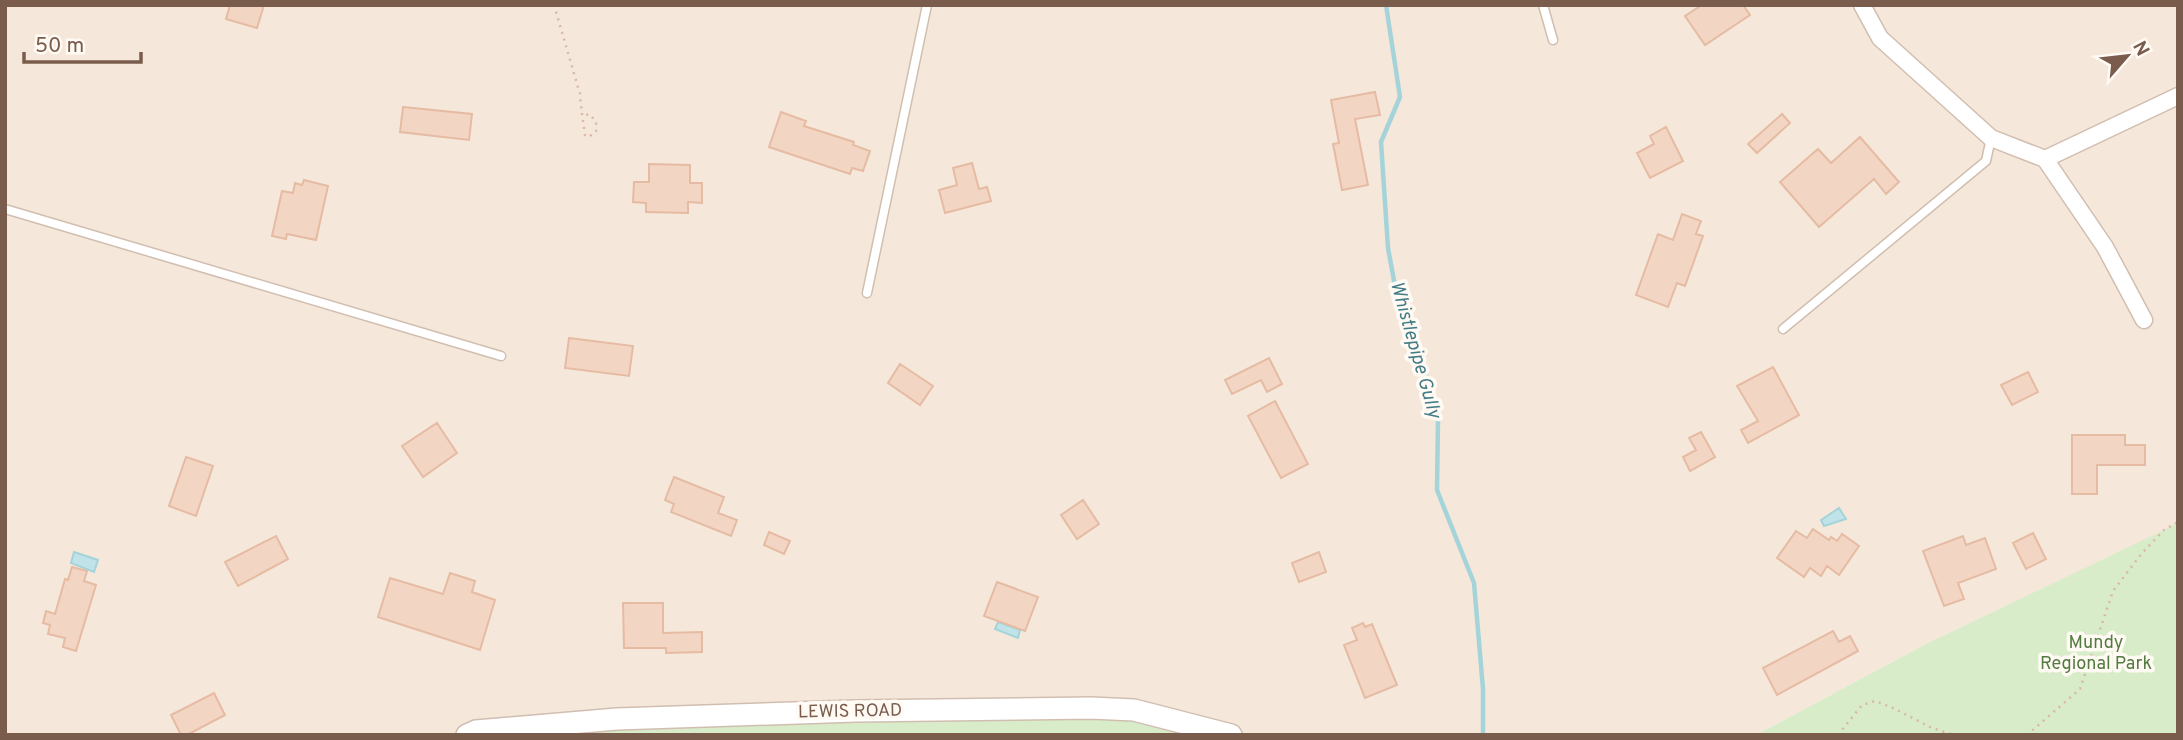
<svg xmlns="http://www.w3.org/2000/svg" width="2183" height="740" font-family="Overpass,sans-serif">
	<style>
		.residential { fill: #f5e8da }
		.green { fill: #d8ecc9 }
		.water { fill: #bfe3e8; stroke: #a5d3da; stroke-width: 2 }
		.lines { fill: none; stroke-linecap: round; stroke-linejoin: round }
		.stream { stroke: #a5d3da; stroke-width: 4.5 }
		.building { fill: #f3d5c3; stroke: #e6bba3; stroke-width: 2 }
		.service-casing { stroke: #d1beb0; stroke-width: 11 }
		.minor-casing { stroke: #d1beb0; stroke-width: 19 }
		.tertiary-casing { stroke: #d1beb0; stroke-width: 24 }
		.path { stroke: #d9b8a5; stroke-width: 2.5; stroke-dasharray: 2 5; stroke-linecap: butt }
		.service { stroke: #fff; stroke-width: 8 }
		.minor { stroke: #fff; stroke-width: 16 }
		.tertiary { stroke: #fff; stroke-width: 21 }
		.labels { text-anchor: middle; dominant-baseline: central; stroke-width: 7; stroke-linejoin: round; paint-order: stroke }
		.park-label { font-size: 18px; fill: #537a41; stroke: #fffaf3 }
		.street-label { font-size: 18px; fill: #7a5c4d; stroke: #fffaf3 }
		.water-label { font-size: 19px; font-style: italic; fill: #437c86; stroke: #fffaf3 }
	</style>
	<rect width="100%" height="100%" fill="#fdf6ec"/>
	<!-- residential -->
	<path class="residential" d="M 5,5 L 2178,5 L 2178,524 L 1926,644 L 1756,735 L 5,735 Z"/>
	<!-- green -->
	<path class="green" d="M 2178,522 L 2178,735 L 1756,735 L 1926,644 L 2164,530 Z
		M 1134,710 L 1231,735 L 467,735 Z"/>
	<!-- water -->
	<path class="water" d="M 1839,508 L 1846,519 L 1824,526 L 1821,520 Z
		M 74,552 L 98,560 L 94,572 L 71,563 Z
		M 998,622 L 1020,630 L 1018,638 L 995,629 Z"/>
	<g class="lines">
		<!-- stream -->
		<path class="stream" d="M 1386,5 L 1400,97 L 1381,142 L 1388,248 L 1397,297 L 1422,360 L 1438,419 L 1437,490 L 1474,583 L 1483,689 L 1483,735"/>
	</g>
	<!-- building -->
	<path class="building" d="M 230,5 L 264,5 L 257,28 L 226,19 Z
		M 1702,5 L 1743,5 L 1750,15 L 1705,45 L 1685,16 Z
		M 1375,92 L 1380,115 L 1355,119 L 1368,185 L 1342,190 L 1333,144 L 1339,143 L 1331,100 Z
		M 403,107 L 472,114 L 469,140 L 400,132 Z
		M 781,112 L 806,121 L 804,126 L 854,142 L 853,145 L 870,151 L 863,171 L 852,168 L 850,174 L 769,147 Z
		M 1782,114 L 1790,123 L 1757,153 L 1748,144 Z
		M 1666,127 L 1683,161 L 1650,178 L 1637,153 L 1654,144 L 1650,136 Z
		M 1860,137 L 1899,182 L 1886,194 L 1874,179 L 1819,227 L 1780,182 L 1818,149 L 1831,163 Z
		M 972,163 L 979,189 L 987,187 L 991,201 L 945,213 L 939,190 L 957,185 L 953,168 Z
		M 649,164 L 690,165 L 690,183 L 702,183 L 702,203 L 688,202 L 688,213 L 646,212 L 646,203 L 633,202 L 634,182 L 649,182 Z
		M 304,180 L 328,186 L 316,240 L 287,234 L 286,239 L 272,236 L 282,191 L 293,193 L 295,183 L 302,185 Z
		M 1682,214 L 1701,221 L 1696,234 L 1703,236 L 1685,286 L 1677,283 L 1668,307 L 1636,295 L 1658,234 L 1673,240 Z
		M 569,338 L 633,346 L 629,376 L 565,368 Z
		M 1269,358 L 1282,384 L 1267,392 L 1261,380 L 1232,394 L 1225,380 Z
		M 900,364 L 933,386 L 920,405 L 888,383 Z
		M 1773,367 L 1799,415 L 1748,443 L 1741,430 L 1758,421 L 1737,386 Z
		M 2028,372 L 2038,392 L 2012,405 L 2001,385 Z
		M 1275,401 L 1308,464 L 1281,478 L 1248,416 Z
		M 437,423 L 457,453 L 423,477 L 402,446 Z
		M 1701,432 L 1715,457 L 1690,471 L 1683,457 L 1696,450 L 1689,438 Z
		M 2072,435 L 2125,435 L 2125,445 L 2145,445 L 2145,465 L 2097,465 L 2097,494 L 2072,494 Z
		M 186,457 L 213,466 L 196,516 L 169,506 Z
		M 674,477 L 724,497 L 718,513 L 737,520 L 731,536 L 671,512 L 674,504 L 665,500 Z
		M 1083,500 L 1099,524 L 1077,539 L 1061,515 Z
		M 1813,529 L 1829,540 L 1831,537 L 1837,541 L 1842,534 L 1859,546 L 1839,575 L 1827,566 L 1821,576 L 1810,568 L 1804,577 L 1777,558 L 1796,531 L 1807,538 Z
		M 769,532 L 790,541 L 784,554 L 764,545 Z
		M 2033,533 L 2046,559 L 2026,569 L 2013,543 Z
		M 276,536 L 288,559 L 238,586 L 225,562 Z
		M 1963,536 L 1966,545 L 1985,538 L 1996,569 L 1958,583 L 1964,599 L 1944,606 L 1923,551 Z
		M 1319,552 L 1326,572 L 1299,582 L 1292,563 Z
		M 72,567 L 87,571 L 84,581 L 96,585 L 76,651 L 63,647 L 65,638 L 48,634 L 50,625 L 43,623 L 46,611 L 55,614 L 65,579 L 68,580 Z
		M 450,573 L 475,581 L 472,592 L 495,600 L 480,650 L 378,617 L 390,578 L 443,594 Z
		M 997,582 L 1038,597 L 1025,631 L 984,616 Z
		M 623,603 L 663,603 L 663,633 L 702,632 L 702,652 L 666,653 L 666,648 L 624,648 Z
		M 1363,623 L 1365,627 L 1372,624 L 1397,685 L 1365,698 L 1344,645 L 1357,640 L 1352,628 Z
		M 1833,631 L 1839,642 L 1850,636 L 1858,651 L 1777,695 L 1763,668 Z
		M 214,693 L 225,715 L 187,735 L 181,735 L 171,715 Z"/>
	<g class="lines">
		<!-- service casing -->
		<g class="service-casing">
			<path id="service" d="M 1543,5 L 1553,40
				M 5,209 L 501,356
				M 867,293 L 927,5
				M 1783,329 L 1986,161 L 1991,138"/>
		</g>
		<!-- minor casing -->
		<g class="minor-casing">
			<path id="minor" d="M 1862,5 L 1880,38 L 1991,138 L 2045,159 L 2178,96
				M 2045,159 L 2105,247 L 2144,320"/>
		</g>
		<!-- tertiary casing -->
		<g class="tertiary-casing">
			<path id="tertiary" d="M 467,735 L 476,731 L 617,719 L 855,711 L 1091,708 L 1134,710 L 1231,735"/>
		</g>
		<!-- path -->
		<path class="path" d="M 554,5 L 580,94 C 581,108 583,121 585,135 L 589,137 L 596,131 L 596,123 L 591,115 L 582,114
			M 1838,735 L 1862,705 L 1875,701 L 1891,707 L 1932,728 L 1954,735
			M 2027,735 L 2080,689 L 2113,591 L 2142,553 L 2164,530 L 2178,522"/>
		<!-- service -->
		<use href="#service" class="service"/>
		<!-- minor -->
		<use href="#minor" class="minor"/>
		<!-- tertiary -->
		<use href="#tertiary" class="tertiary"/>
	</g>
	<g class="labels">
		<!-- park labels -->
		<g class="park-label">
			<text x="2096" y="643">Mundy<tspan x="2096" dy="21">Regional Park</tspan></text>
		</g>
		<!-- street labels -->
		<g class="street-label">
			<text transform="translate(850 712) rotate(-1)">LEWIS ROAD</text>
		</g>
		<!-- water labels -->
		<g class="water-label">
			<text transform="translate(1415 350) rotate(74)">Whistlepipe Gully</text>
		</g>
	</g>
	<!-- border -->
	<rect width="2183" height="740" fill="none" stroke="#7a5c4d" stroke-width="14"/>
	<!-- north arrow -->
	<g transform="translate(2127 56) rotate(62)" stroke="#fffaf3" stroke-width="5" paint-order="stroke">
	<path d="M0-5L12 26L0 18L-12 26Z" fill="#7a5c4d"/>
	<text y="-10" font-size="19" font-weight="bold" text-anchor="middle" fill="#7a5c4d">N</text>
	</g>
	<!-- scale -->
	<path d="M24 52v10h117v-10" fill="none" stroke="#7a5c4d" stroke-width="3.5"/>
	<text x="35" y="52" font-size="21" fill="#7a5c4d" stroke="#fffaf3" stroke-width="5" paint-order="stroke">50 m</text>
</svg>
